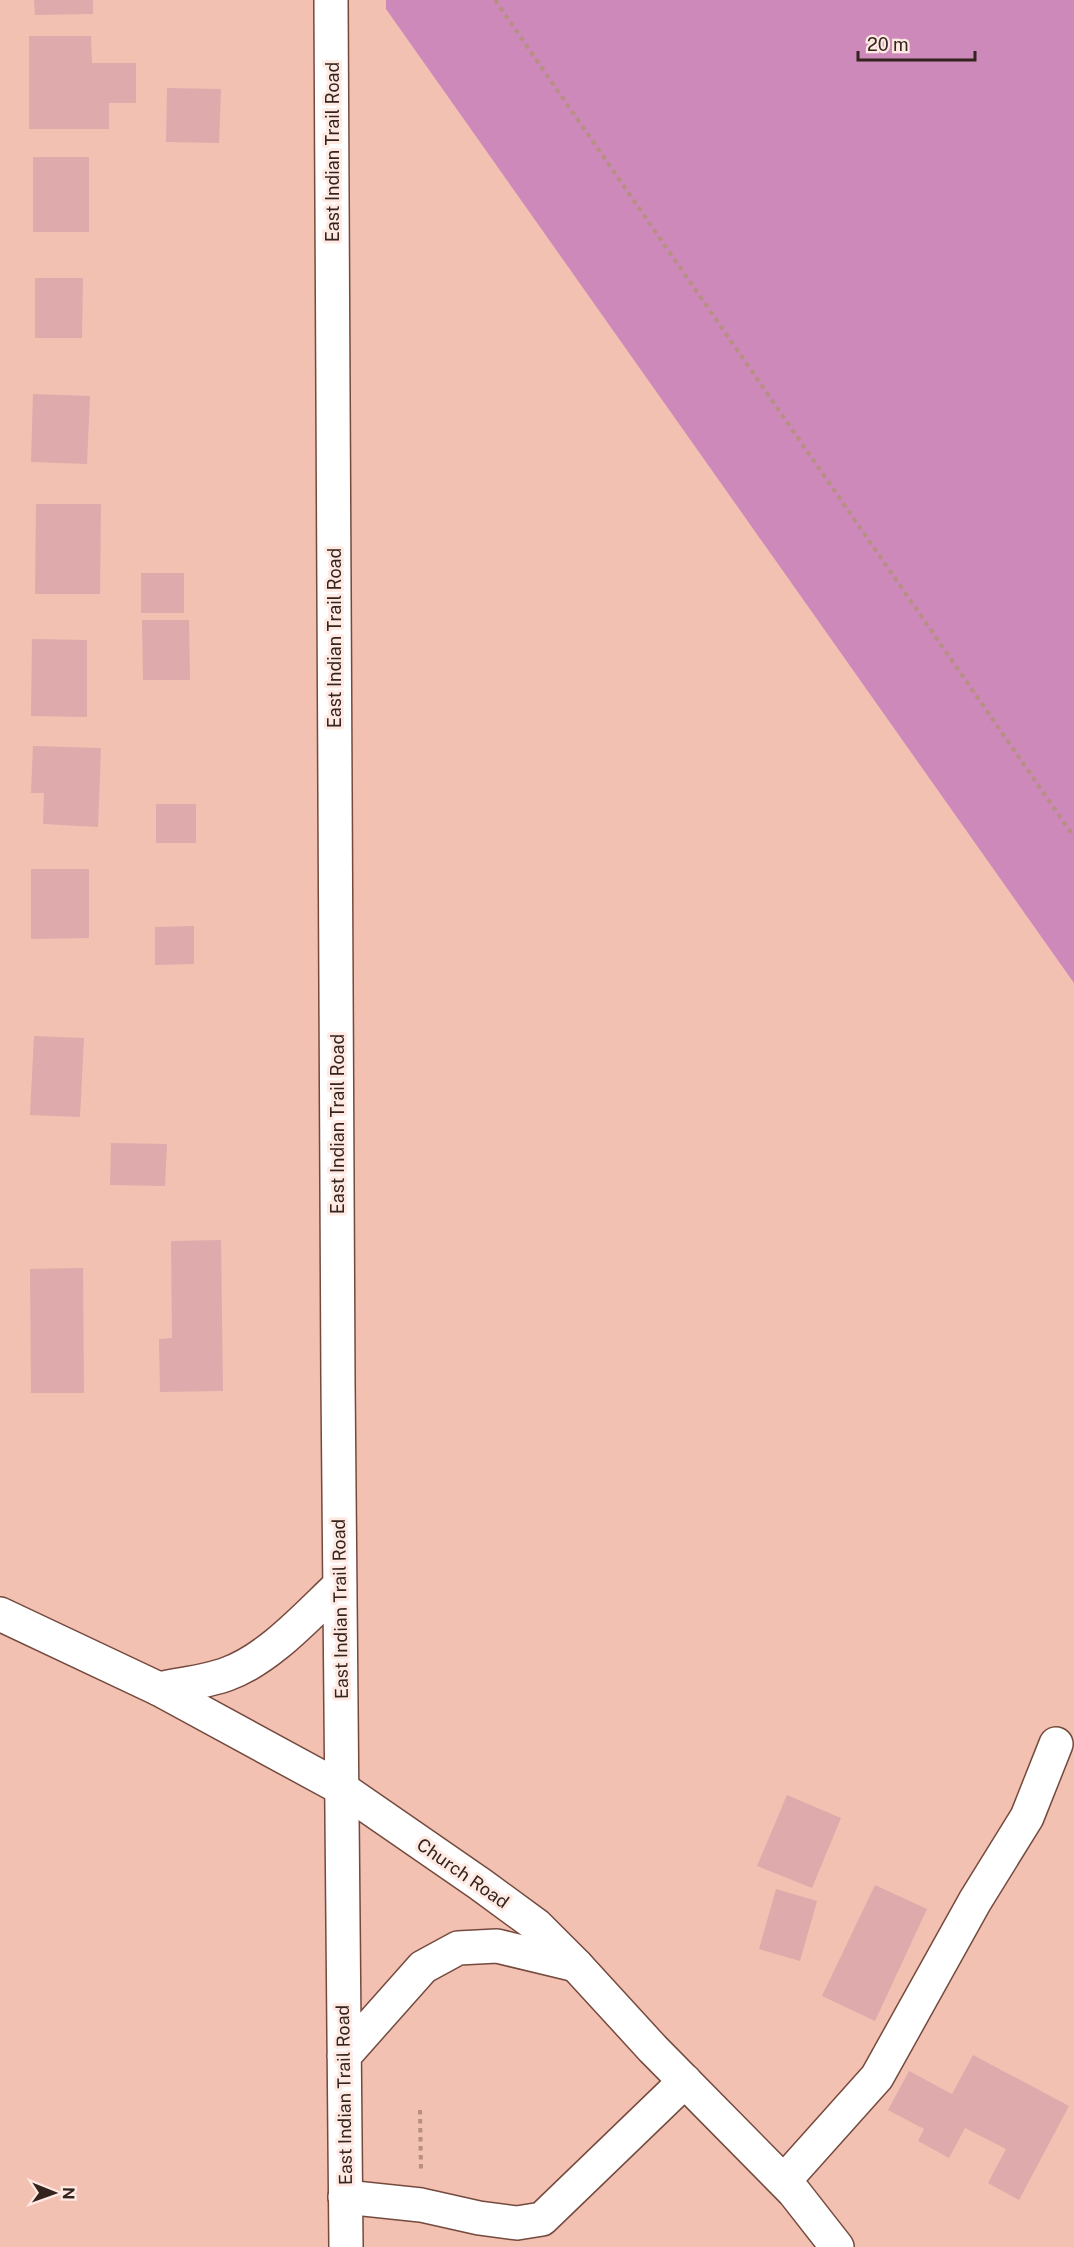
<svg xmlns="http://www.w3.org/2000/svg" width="1074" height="2247" font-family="'Public Sans',sans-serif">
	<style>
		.green { fill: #cc89ba }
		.building { fill: #deaaab }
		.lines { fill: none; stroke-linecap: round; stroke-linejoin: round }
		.minor-casing { stroke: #744a3e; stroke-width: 36 }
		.major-casing { stroke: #744a3e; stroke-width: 36 }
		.path { stroke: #b78f83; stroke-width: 4; stroke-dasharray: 4.5 4.5; stroke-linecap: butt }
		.minor { stroke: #fff; stroke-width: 33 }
		.major { stroke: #fff; stroke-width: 33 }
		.labels { text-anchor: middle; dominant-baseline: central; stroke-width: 6; stroke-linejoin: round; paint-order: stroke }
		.street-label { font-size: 18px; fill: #35231d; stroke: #fee9e3 }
	</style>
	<rect width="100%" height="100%" fill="#f2c1b2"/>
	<!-- green -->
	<path class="green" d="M 386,0 L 1074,0 L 1074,983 L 386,9 Z"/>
	<!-- building -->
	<path class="building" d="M 34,0 L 93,0 L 93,14 L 35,15 Z
		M 29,36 L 91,36 L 92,63 L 136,63 L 136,103 L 109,103 L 109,129 L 29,129 Z
		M 167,88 L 221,89 L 219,143 L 166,142 Z
		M 33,157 L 89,157 L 89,232 L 33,232 Z
		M 35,278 L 83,278 L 82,338 L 35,338 Z
		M 33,394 L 90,396 L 87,464 L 31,462 Z
		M 36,504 L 101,504 L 100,594 L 35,594 Z
		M 141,573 L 184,573 L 184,613 L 141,613 Z
		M 142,620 L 189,620 L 190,680 L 143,680 Z
		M 32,639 L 87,640 L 87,717 L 31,716 Z
		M 33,746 L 101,748 L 98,827 L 43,824 L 44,793 L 31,793 Z
		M 156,804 L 196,804 L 196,843 L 156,843 Z
		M 31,869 L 89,869 L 89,938 L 31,939 Z
		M 194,926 L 194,964 L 155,965 L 155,927 Z
		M 34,1036 L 84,1038 L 80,1117 L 30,1115 Z
		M 111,1143 L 167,1144 L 165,1186 L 110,1185 Z
		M 221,1240 L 223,1391 L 160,1392 L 159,1339 L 172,1338 L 171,1241 Z
		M 83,1268 L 84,1393 L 31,1393 L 30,1269 Z
		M 787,1795 L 841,1818 L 812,1888 L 757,1866 Z
		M 875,1885 L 927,1909 L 875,2021 L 822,1996 Z
		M 776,1889 L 817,1901 L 800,1961 L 759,1949 Z
		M 973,2055 L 1069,2106 L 1019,2200 L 988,2183 L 1006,2149 L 965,2128 L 949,2158 L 918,2141 L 924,2129 L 888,2110 L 909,2071 L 952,2094 Z"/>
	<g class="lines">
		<!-- minor casing -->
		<g class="minor-casing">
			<path id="minor" d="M 0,1614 L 159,1689 L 341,1788 L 480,1884 L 536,1925 L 576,1965 L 653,2049 L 794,2192 L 837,2247
				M 784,2181 L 877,2077 L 975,1901 L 1027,1817 L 1056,1744
				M 345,2197 L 421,2205 L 479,2218 L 517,2223 L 542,2219 L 685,2081"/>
		</g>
		<!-- major casing -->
		<g class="major-casing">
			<path id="major" d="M 331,0 L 338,1382 L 346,2247
				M 159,1689 C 181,1684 206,1682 227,1674 C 269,1659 308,1615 340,1585
				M 344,2056 L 423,1967 L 458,1948 L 497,1946 L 576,1965"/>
		</g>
		<!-- path -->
		<path class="path" d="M 495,0 L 1074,837
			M 420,2110 L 421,2169"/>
		<!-- minor -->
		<use href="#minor" class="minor"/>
		<!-- major -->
		<use href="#major" class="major"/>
	</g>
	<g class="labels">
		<!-- street labels -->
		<g class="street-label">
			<text transform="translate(332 152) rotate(-90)">East Indian Trail Road</text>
			<text transform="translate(334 638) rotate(-90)">East Indian Trail Road</text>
			<text transform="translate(337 1124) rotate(-90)">East Indian Trail Road</text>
			<text transform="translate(340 1609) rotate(-91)">East Indian Trail Road</text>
			<text transform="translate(463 1873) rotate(35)">Church Road</text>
			<text transform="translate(344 2095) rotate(-91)">East Indian Trail Road</text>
		</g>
	</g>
	<!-- north arrow -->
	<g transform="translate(54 2193) rotate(91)" stroke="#fee9e3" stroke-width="4.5" paint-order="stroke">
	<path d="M0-4.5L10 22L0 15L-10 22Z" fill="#35231d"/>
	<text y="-9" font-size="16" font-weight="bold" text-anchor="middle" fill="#35231d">N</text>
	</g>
	<!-- scale -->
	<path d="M858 51v9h117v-9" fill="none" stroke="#35231d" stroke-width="3"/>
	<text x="867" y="51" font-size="18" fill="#35231d" stroke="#fee9e3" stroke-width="4.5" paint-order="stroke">20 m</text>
</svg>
